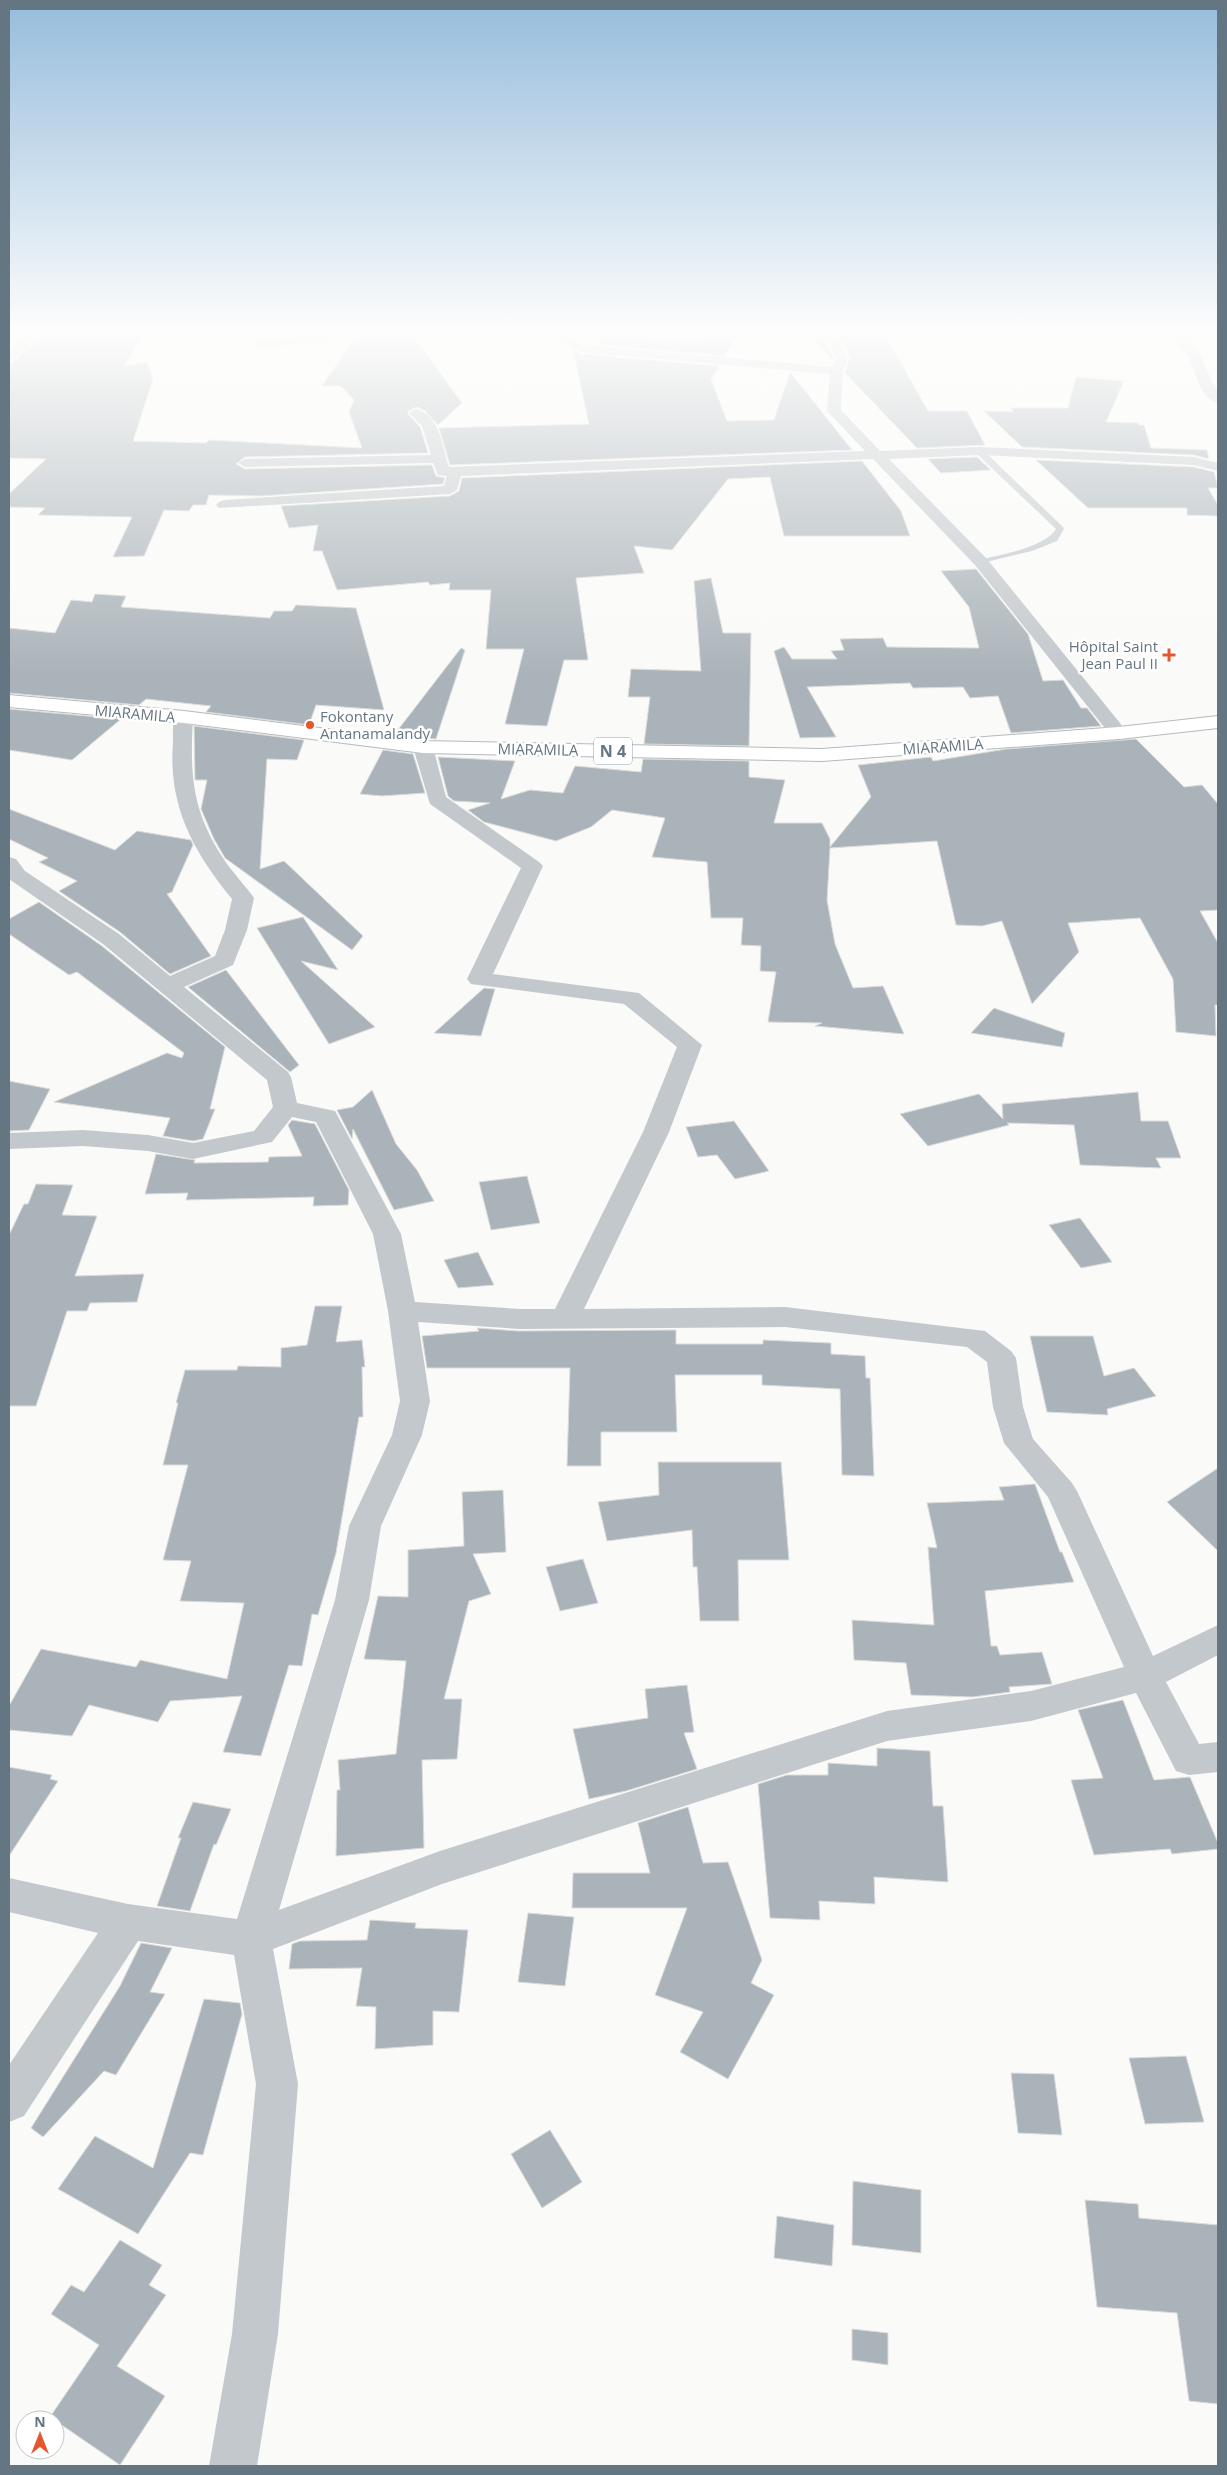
<svg xmlns="http://www.w3.org/2000/svg" width="1227" height="2475" font-family="'Open Sans',sans-serif">
	<style>
		.building { fill: #aab3b9; stroke: #dcdcda }
		.lines { fill: none; stroke-linecap: round; stroke-linejoin: round }
		.primary-casing { stroke: #b5babe; stroke-width: 2 }
		.lane { fill: #c3c8cc; fill-rule: evenodd }
		.street { fill: #c3c8cc; fill-rule: evenodd }
		.primary { fill: #fff; fill-rule: evenodd }
		.poi-dot { fill: #e4572e; stroke: #fff; stroke-width: 2 }
		.labels { text-anchor: middle; dominant-baseline: central; stroke-width: 5; stroke-linejoin: round; paint-order: stroke }
		.far-poi-label { font-size: 15px; fill: #657683; stroke: #fff; text-anchor: end }
		.far-street-label { font-size: 15px; fill: #657683; stroke: #fff }
		.shield { fill: #fff; stroke: #939fa8; stroke-width: 1 }
		.shield-label { font-size: 16px; font-weight: bold; fill: #657683 }
	</style>
	<rect width="100%" height="100%" fill="#fafaf8"/>
	<!-- building -->
	<path class="building" d="M 148,329 L 124,366 L 147,362 L 153,379 L 133,441 L 206,443 L 209,440 L 362,448 L 349,412 L 354,400 L 341,386 L 322,386 L 355,338 L 385,335 L 393,329 L 408,329 L 462,403 L 438,425 L 425,411 L 417,407 L 408,411 L 408,414 L 420,427 L 428,453 L 245,457 L 236,464 L 245,469 L 432,465 L 436,476 L 445,478 L 443,484 L 260,496 L 209,495 L 206,505 L 193,505 L 189,511 L 164,510 L 144,556 L 113,557 L 132,517 L 38,515 L 45,508 L 9,507 L 9,494 L 46,459 L 9,458 L 9,363 L 14,361 L 48,330 Z
		M 835,329 L 882,329 L 928,411 L 967,411 L 985,445 L 917,448 L 845,373 L 850,357 Z
		M 601,335 L 631,335 L 630,337 L 684,341 L 686,339 L 736,337 L 725,356 L 600,345 Z
		M 810,336 L 822,336 L 834,358 L 833,360 Z
		M 573,350 L 580,354 L 719,366 L 711,379 L 727,421 L 774,420 L 790,372 L 852,450 L 450,465 L 439,428 L 589,424 Z
		M 1076,377 L 1124,381 L 1106,422 L 1139,423 L 1139,425 L 1144,425 L 1151,448 L 1207,450 L 1209,459 L 1194,455 L 1022,447 L 984,411 L 1014,412 L 1011,408 L 1068,408 Z
		M 977,457 L 991,470 L 941,473 L 928,459 Z
		M 1036,460 L 1194,467 L 1214,472 L 1218,488 L 1208,488 L 1218,505 L 1218,516 L 1187,515 L 1187,508 L 1088,508 Z
		M 862,461 L 901,511 L 910,536 L 784,536 L 770,477 L 728,479 L 672,550 L 634,546 L 644,573 L 576,578 L 588,660 L 564,660 L 547,726 L 505,724 L 524,649 L 486,649 L 491,590 L 449,590 L 450,583 L 430,585 L 428,582 L 337,590 L 322,551 L 313,551 L 318,525 L 289,528 L 281,506 L 450,496 L 459,491 L 462,478 Z
		M 976,569 L 1028,634 L 1043,681 L 1063,680 L 1081,708 L 1087,708 L 1101,726 L 1011,733 L 998,696 L 970,698 L 963,687 L 913,688 L 910,683 L 807,687 L 836,737 L 800,738 L 774,651 L 784,647 L 792,659 L 837,659 L 831,651 L 844,650 L 840,639 L 883,638 L 887,647 L 979,648 L 969,607 L 941,571 Z
		M 711,578 L 723,633 L 751,633 L 749,746 L 644,744 L 650,697 L 628,697 L 631,669 L 701,671 L 694,581 Z
		M 95,594 L 126,596 L 121,607 L 270,618 L 274,611 L 292,611 L 296,605 L 356,608 L 384,710 L 316,705 L 309,725 L 206,712 L 211,706 L 146,699 L 139,705 L 9,693 L 9,628 L 55,633 L 71,600 L 92,602 Z
		M 461,648 L 465,650 L 436,739 L 394,735 Z
		M 9,709 L 121,719 L 72,760 L 9,750 Z
		M 194,726 L 304,740 L 297,760 L 267,759 L 260,869 L 284,861 L 363,936 L 352,950 L 225,858 L 214,839 L 201,809 L 207,780 L 195,780 Z
		M 1136,739 L 1184,787 L 1202,785 L 1218,804 L 1218,910 L 1200,911 L 1218,943 L 1218,1005 L 1215,1005 L 1216,1036 L 1176,1032 L 1173,979 L 1140,918 L 1068,923 L 1079,952 L 1032,1004 L 1002,921 L 982,926 L 956,925 L 937,841 L 830,848 L 827,900 L 835,944 L 853,988 L 883,986 L 904,1034 L 815,1026 L 822,1023 L 768,1022 L 776,972 L 760,971 L 761,946 L 741,945 L 743,918 L 711,918 L 707,862 L 652,857 L 665,818 L 612,810 L 591,827 L 556,841 L 484,822 L 468,810 L 490,803 L 454,801 L 448,796 L 438,757 L 515,761 L 501,799 L 530,790 L 563,793 L 575,766 L 641,772 L 643,759 L 749,761 L 749,777 L 785,780 L 774,823 L 822,823 L 830,839 L 830,847 L 871,797 L 858,765 L 931,757 L 933,761 L 1006,749 Z
		M 383,750 L 413,754 L 425,793 L 382,796 L 360,794 Z
		M 9,809 L 115,850 L 137,831 L 191,840 L 193,845 L 172,892 L 167,894 L 211,956 L 170,974 L 120,932 L 59,891 L 77,881 L 39,862 L 48,858 L 9,839 Z
		M 39,902 L 102,946 L 225,1047 L 210,1109 L 215,1109 L 203,1139 L 193,1141 L 163,1136 L 170,1118 L 54,1102 L 167,1053 L 182,1058 L 184,1053 L 77,972 L 69,975 L 9,934 L 9,919 Z
		M 303,917 L 338,970 L 301,961 L 375,1027 L 329,1044 L 257,928 Z
		M 226,970 L 299,1065 L 290,1072 L 188,987 Z
		M 484,988 L 495,989 L 481,1036 L 434,1033 Z
		M 994,1008 L 1065,1033 L 1062,1047 L 971,1033 Z
		M 9,1081 L 50,1089 L 29,1130 L 9,1131 Z
		M 372,1090 L 396,1144 L 417,1170 L 434,1201 L 394,1210 L 353,1129 L 352,1139 L 337,1110 L 353,1107 Z
		M 1138,1092 L 1141,1121 L 1168,1121 L 1181,1158 L 1156,1158 L 1161,1168 L 1080,1165 L 1074,1125 L 1007,1123 L 1009,1125 L 928,1146 L 900,1114 L 979,1094 L 1003,1119 L 1002,1104 Z
		M 292,1120 L 315,1124 L 349,1190 L 348,1205 L 313,1206 L 314,1197 L 186,1200 L 188,1193 L 145,1194 L 156,1154 L 195,1160 L 194,1163 L 268,1162 L 269,1157 L 302,1156 L 288,1125 Z
		M 734,1121 L 769,1171 L 735,1179 L 717,1155 L 698,1157 L 686,1127 Z
		M 527,1176 L 540,1223 L 491,1230 L 479,1182 Z
		M 36,1184 L 73,1185 L 62,1215 L 97,1216 L 75,1276 L 144,1274 L 137,1302 L 90,1303 L 87,1311 L 67,1311 L 36,1406 L 9,1406 L 9,1235 L 24,1204 L 28,1204 Z
		M 1080,1218 L 1112,1262 L 1081,1268 L 1049,1225 Z
		M 478,1252 L 494,1285 L 458,1288 L 444,1260 Z
		M 315,1306 L 342,1306 L 336,1342 L 362,1340 L 365,1367 L 362,1367 L 363,1417 L 359,1417 L 336,1553 L 318,1615 L 312,1614 L 302,1666 L 289,1665 L 261,1756 L 223,1752 L 242,1696 L 170,1701 L 158,1722 L 89,1705 L 72,1736 L 9,1730 L 9,1706 L 41,1649 L 136,1667 L 140,1660 L 227,1679 L 244,1603 L 180,1601 L 191,1561 L 163,1560 L 188,1465 L 163,1465 L 178,1403 L 176,1403 L 185,1370 L 237,1370 L 238,1366 L 281,1367 L 281,1348 L 307,1345 Z
		M 477,1328 L 518,1331 L 676,1330 L 676,1344 L 763,1344 L 763,1340 L 831,1343 L 831,1354 L 865,1356 L 866,1378 L 870,1378 L 874,1476 L 842,1475 L 840,1389 L 762,1385 L 762,1375 L 675,1375 L 677,1432 L 601,1432 L 601,1466 L 567,1466 L 570,1368 L 427,1368 L 422,1336 L 479,1331 Z
		M 1030,1336 L 1093,1336 L 1104,1376 L 1134,1368 L 1156,1396 L 1107,1409 L 1108,1415 L 1047,1412 Z
		M 658,1462 L 781,1462 L 789,1560 L 738,1560 L 739,1621 L 700,1621 L 697,1567 L 693,1567 L 692,1530 L 607,1541 L 598,1502 L 659,1495 Z
		M 1218,1468 L 1218,1551 L 1167,1502 Z
		M 1035,1484 L 1060,1552 L 1062,1552 L 1074,1582 L 985,1591 L 991,1646 L 997,1646 L 1000,1655 L 1042,1652 L 1052,1684 L 1009,1687 L 1010,1692 L 973,1697 L 911,1695 L 906,1663 L 854,1660 L 852,1620 L 934,1625 L 928,1547 L 937,1548 L 927,1503 L 1004,1500 L 999,1487 Z
		M 503,1490 L 506,1552 L 473,1554 L 491,1594 L 469,1601 L 444,1699 L 462,1699 L 457,1759 L 422,1760 L 424,1848 L 336,1856 L 337,1790 L 340,1790 L 338,1760 L 396,1754 L 406,1661 L 364,1659 L 378,1596 L 408,1597 L 408,1550 L 464,1546 L 462,1492 Z
		M 583,1559 L 598,1603 L 560,1611 L 546,1567 Z
		M 687,1685 L 694,1732 L 684,1733 L 697,1769 L 626,1791 L 589,1799 L 573,1729 L 648,1718 L 645,1689 Z
		M 1123,1700 L 1154,1780 L 1190,1777 L 1218,1843 L 1218,1849 L 1172,1854 L 1170,1849 L 1094,1855 L 1071,1780 L 1103,1778 L 1078,1710 Z
		M 877,1748 L 930,1751 L 933,1806 L 943,1806 L 948,1882 L 874,1877 L 875,1904 L 819,1901 L 820,1920 L 770,1918 L 758,1784 L 787,1775 L 828,1775 L 828,1763 L 877,1766 Z
		M 9,1767 L 52,1775 L 50,1779 L 58,1781 L 9,1856 Z
		M 193,1802 L 231,1809 L 216,1845 L 214,1844 L 190,1911 L 157,1906 L 181,1838 L 178,1838 Z
		M 688,1807 L 703,1863 L 728,1862 L 762,1960 L 751,1983 L 774,1995 L 728,2079 L 680,2052 L 703,2012 L 655,1995 L 687,1908 L 572,1908 L 573,1873 L 650,1873 L 638,1823 Z
		M 528,1913 L 574,1917 L 565,1986 L 518,1982 Z
		M 370,1920 L 416,1923 L 415,1928 L 468,1930 L 459,2012 L 433,2011 L 433,2045 L 375,2049 L 376,2007 L 356,2006 L 362,1968 L 289,1969 L 292,1944 L 300,1941 L 367,1940 Z
		M 141,1943 L 172,1948 L 150,1992 L 165,1994 L 116,2075 L 104,2071 L 43,2137 L 31,2128 L 120,1986 Z
		M 204,1999 L 240,2003 L 242,2014 L 203,2155 L 190,2153 L 138,2234 L 58,2189 L 95,2136 L 153,2168 Z
		M 1186,2056 L 1204,2122 L 1145,2124 L 1129,2058 Z
		M 1011,2073 L 1054,2074 L 1062,2135 L 1018,2133 Z
		M 550,2130 L 582,2182 L 542,2208 L 511,2154 Z
		M 853,2181 L 921,2190 L 921,2253 L 852,2245 Z
		M 1085,2200 L 1138,2204 L 1139,2218 L 1218,2225 L 1218,2404 L 1189,2401 L 1177,2313 L 1097,2307 Z
		M 777,2216 L 834,2225 L 832,2266 L 774,2258 Z
		M 120,2240 L 162,2265 L 149,2285 L 166,2295 L 117,2366 L 165,2396 L 120,2465 L 50,2417 L 99,2345 L 51,2314 L 71,2285 L 84,2292 Z
		M 852,2329 L 888,2333 L 888,2365 L 852,2360 Z"/>
	<g class="lines">
		<!-- primary casing -->
		<g class="primary-casing">
			<path id="primary" d="M 9,695 L 184,711 L 423,741 L 822,749 L 1119,727 L 1218,716 L 1218,728 L 1119,739 L 822,761 L 423,753 L 184,723 L 9,707 Z"/>
		</g>
		<!-- lane -->
		<path class="lane" d="M 976,449 L 982,449 L 1063,527 L 1064,529 L 1057,541 L 1032,551 L 978,564 L 978,560 C 999,555 1044,548 1056,529 L 976,453 Z"/>
		<!-- street -->
		<path class="street" d="M 34,329 L 47,329 L 13,360 L 9,361 L 9,351 Z
			M 353,329 L 391,329 L 385,333 L 260,348 L 254,344 L 260,340 Z
			M 455,329 L 557,331 L 583,345 L 832,367 L 836,358 L 821,329 L 833,329 L 848,358 L 843,371 L 841,410 L 880,451 L 979,447 L 1194,457 L 1218,463 L 1218,471 L 1194,465 L 979,455 L 889,459 L 987,559 L 1128,733 L 1126,737 L 1112,737 L 975,565 L 873,459 L 461,476 L 457,490 L 450,494 L 219,508 L 216,505 L 219,502 L 224,500 L 444,486 L 447,476 L 438,475 L 433,463 L 245,467 L 238,463 L 245,459 L 431,455 L 422,426 L 409,413 L 416,409 C 441,415 442,448 449,467 L 865,451 L 827,411 L 830,374 L 580,352 L 554,338 L 461,333 Z
			M 1205,329 L 1218,329 L 1218,334 L 1187,340 C 1204,351 1206,376 1218,391 L 1218,403 C 1196,397 1196,364 1184,349 C 1180,345 1174,343 1171,339 L 1173,336 Z
			M 184,711 L 191,713 L 193,717 C 190,773 191,809 223,858 C 232,872 244,884 254,898 L 247,930 L 233,965 L 184,987 L 288,1072 L 291,1077 L 297,1103 L 335,1111 L 401,1234 L 415,1302 L 520,1309 L 555,1309 L 643,1132 L 677,1047 L 624,1004 L 471,984 L 467,979 L 521,868 L 430,804 L 413,747 L 416,743 L 430,743 L 433,747 L 446,797 L 539,862 L 543,866 L 493,974 L 639,993 L 702,1045 L 669,1132 L 584,1309 L 785,1307 L 985,1331 L 1011,1351 L 1016,1358 L 1023,1407 L 1033,1439 L 1072,1483 L 1077,1491 L 1153,1656 L 1218,1625 L 1218,1655 L 1166,1682 L 1199,1744 L 1218,1742 L 1218,1772 L 1189,1775 L 1176,1771 L 1136,1693 L 1031,1721 L 887,1741 L 442,1884 L 273,1949 L 298,2084 L 278,2334 L 257,2466 L 209,2466 L 232,2334 L 256,2084 L 234,1955 L 138,1941 L 24,2116 L 9,2122 L 9,2065 L 98,1933 L 9,1912 L 9,1878 L 128,1904 L 237,1919 L 335,1600 L 349,1526 L 392,1435 L 400,1401 L 388,1311 L 373,1234 L 316,1122 L 292,1117 L 272,1142 L 193,1159 L 148,1151 L 83,1146 L 9,1149 L 9,1133 L 83,1130 L 148,1135 L 193,1143 L 254,1131 L 273,1107 L 267,1080 L 103,944 L 9,879 L 9,857 L 16,859 L 25,871 L 119,934 L 170,976 L 215,956 L 225,930 L 232,899 C 193,851 168,806 173,743 C 173,733 172,721 177,713 ZM 418,1322 L 520,1329 L 785,1327 L 967,1347 L 987,1362 L 993,1407 L 1004,1443 L 1048,1497 L 1124,1667 L 1031,1691 L 887,1711 L 440,1851 L 279,1910 L 369,1600 L 381,1526 L 422,1435 L 430,1401 Z"/>
		<!-- primary -->
		<use href="#primary" class="primary"/>
	</g>
	<!-- sky -->
	<linearGradient id="sky" x2="0" y2="1"><stop stop-color="#96bcdc"/><stop offset="0.49" stop-color="#fdfdfc"/><stop offset="1" stop-color="#fdfdfc" stop-opacity="0"/></linearGradient>
	<rect width="1227" height="676" fill="url(#sky)"/>
	<!-- markers -->
	<g class="poi-dot">
		<path d="M1166.5 647.5h5v5h5v5h-5v5h-5v-5h-5v-5h5z"/>
		<circle cx="310" cy="725" r="5"/>
	</g>
	<g class="labels">
		<!-- far-poi labels -->
		<g class="far-poi-label">
			<text x="1158" y="646">Hôpital Saint<tspan x="1158" dy="17">Jean Paul II</tspan></text>
			<text x="320" y="716" text-anchor="start">Fokontany<tspan x="320" dy="17">Antanamalandy</tspan></text>
		</g>
		<!-- far-street labels -->
		<g class="far-street-label">
			<text transform="translate(135 713) rotate(5)">MIARAMILA</text>
			<text transform="translate(943 746) rotate(-4)">MIARAMILA</text>
			<text transform="translate(538 749) rotate(1)">MIARAMILA</text>
		</g>
		<!-- shield labels -->
		<rect class="shield" x="594" y="737.5" width="38" height="27" rx="4"/>
		<g class="shield-label">
			<text x="613" y="751">N 4</text>
		</g>
	</g>
	<!-- border -->
	<rect width="1227" height="2475" fill="none" stroke="#657683" stroke-width="20"/>
	<!-- north arrow -->
	<g transform="translate(40 2435)"><circle r="24" fill="#ffffff" stroke="#c1c8cd"/>
	<path d="M0-4L9 19L0 12L-9 19Z" fill="#e4572e"/>
	<text y="-8" font-size="14" font-weight="bold" text-anchor="middle" fill="#657683">N</text>
	</g>
</svg>
